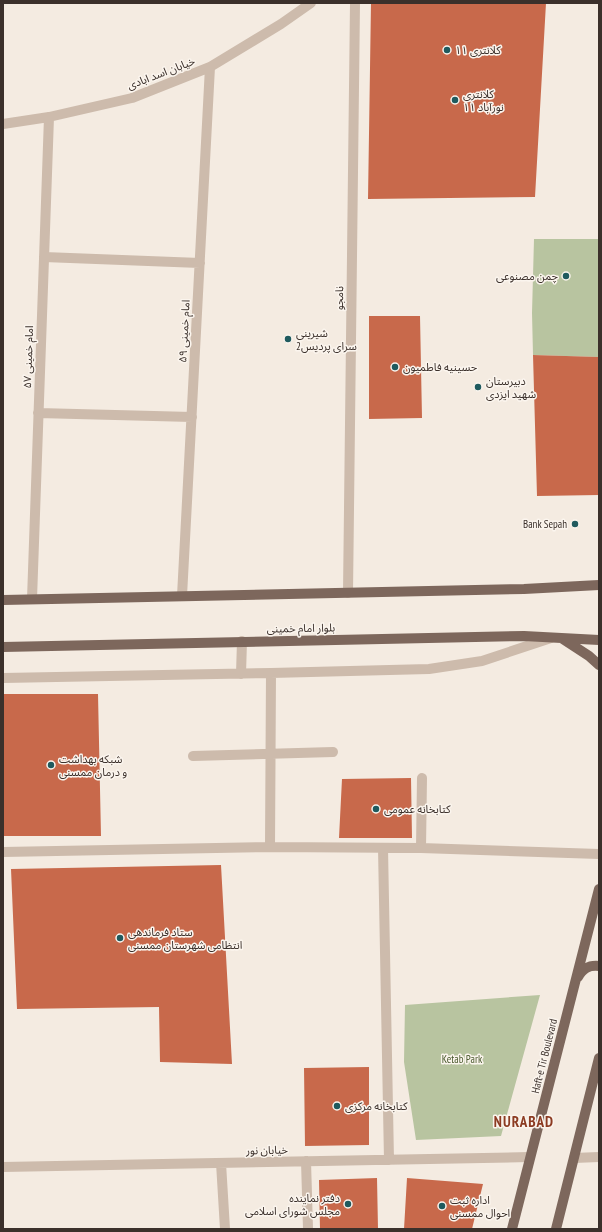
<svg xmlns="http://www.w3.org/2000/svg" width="602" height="1232" font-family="'PT Sans Narrow','Noto Sans Arabic',sans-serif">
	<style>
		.park { fill: #b8c4a0 }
		.building { fill: #c8694b }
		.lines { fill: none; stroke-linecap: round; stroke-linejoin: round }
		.minor { stroke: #cdbbac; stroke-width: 10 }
		.major { stroke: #7d675c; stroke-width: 10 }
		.poi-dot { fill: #1f5a5e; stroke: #fbf5ee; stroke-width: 1.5 }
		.labels { text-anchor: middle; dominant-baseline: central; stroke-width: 3; stroke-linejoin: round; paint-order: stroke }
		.poi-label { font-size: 11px; fill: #3b302b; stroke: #fbf5ee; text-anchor: start }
		.street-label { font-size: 11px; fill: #3b302b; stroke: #fbf5ee }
		.park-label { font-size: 11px; fill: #4a5a2e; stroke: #fbf5ee }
		.district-label { font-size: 15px; font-weight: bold; letter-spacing: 1px; fill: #8c3b22; stroke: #fbf5ee }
	</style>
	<rect width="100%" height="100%" fill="#f4ebe1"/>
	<!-- park -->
	<path class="park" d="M 534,239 L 599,239 L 599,357 L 533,355 L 532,313 Z
		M 540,995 L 501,1136 L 416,1140 L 404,1062 L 405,1005 Z"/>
	<!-- building -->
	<path class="building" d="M 371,3 L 546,3 L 535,197 L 368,199 Z
		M 369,316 L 420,316 L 422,418 L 369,419 Z
		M 533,355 L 599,357 L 599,495 L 537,496 Z
		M 3,694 L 98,694 L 101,836 L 3,836 Z
		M 411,778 L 412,838 L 339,838 L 342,779 Z
		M 221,865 L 232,1064 L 160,1062 L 159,1007 L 17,1009 L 11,869 Z
		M 369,1067 L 369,1145 L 305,1146 L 304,1068 Z
		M 377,1178 L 378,1229 L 320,1229 L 319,1180 Z
		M 407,1178 L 483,1184 L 472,1229 L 404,1229 Z"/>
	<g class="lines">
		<!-- minor -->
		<path class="minor" d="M 3,124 L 49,117 L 132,98 L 210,67 L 281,24 L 311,3
			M 44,257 L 200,263
			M 38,413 L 192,417
			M 348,593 L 355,3
			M 182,596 L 210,67
			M 32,599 L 49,117
			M 241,674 L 242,641
			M 3,678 L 271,673 L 429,669 L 482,661 L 551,638
			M 193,756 L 333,752
			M 270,847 L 271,673
			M 383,848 L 389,1160
			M 421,848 L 422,778
			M 3,852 L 270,847 L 421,848 L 599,854
			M 574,1158 L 599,1157
			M 306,1161 L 308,1229
			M 221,1163 L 225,1229
			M 3,1167 L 530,1157"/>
		<!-- major -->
		<path class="major" d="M 3,600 L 524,589 L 599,585
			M 563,639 L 589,656 L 599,665
			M 3,647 L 524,636 L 599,640
			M 578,977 C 583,968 589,965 599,966
			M 512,1229 L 599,889
			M 556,1229 L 599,1058"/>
	</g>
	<!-- markers -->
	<g class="poi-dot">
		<circle cx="447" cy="50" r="4"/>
		<circle cx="455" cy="100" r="4"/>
		<circle cx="566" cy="276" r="4"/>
		<circle cx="288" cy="339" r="4"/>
		<circle cx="395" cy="367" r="4"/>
		<circle cx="478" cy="387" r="4"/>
		<circle cx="575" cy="524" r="4"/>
		<circle cx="51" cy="765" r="4"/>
		<circle cx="376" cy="809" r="4"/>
		<circle cx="120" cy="938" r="4"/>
		<circle cx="337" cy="1106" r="4"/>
		<circle cx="348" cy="1204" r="4"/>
		<circle cx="442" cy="1206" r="4"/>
	</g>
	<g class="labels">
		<!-- poi labels -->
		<g class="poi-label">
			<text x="455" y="50">کلانتری ۱۱</text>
			<text x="463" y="94">کلانتری<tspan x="463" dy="13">۱۱ نورآباد</tspan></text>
			<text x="558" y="276" text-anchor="end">چمن مصنوعی</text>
			<text x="296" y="333">شیرینی<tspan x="296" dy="13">سرای پردیس2</tspan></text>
			<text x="403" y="367">حسینیه فاطمیون</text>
			<text x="486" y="381">دبیرستان<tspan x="486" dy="13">شهید ایزدی</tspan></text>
			<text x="567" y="524" text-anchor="end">Bank Sepah</text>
			<text x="59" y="759">شبکه بهداشت<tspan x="59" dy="13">و درمان ممسنی</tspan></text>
			<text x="384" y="809">کتابخانه عمومی</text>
			<text x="128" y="932">ستاد فرماندهی<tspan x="128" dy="13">انتظامی شهرستان ممسنی</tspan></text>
			<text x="345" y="1106">کتابخانه مرکزی</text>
			<text x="340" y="1198" text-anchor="end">دفتر نماینده<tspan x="340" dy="13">مجلس شورای اسلامی</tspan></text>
			<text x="450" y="1200">اداره ثبت<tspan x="450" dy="13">احوال ممسنی</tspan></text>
		</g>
		<!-- street labels -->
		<g class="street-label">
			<text transform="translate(161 73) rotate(-21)">خیابان اسد ابادی</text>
			<text transform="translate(339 298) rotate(-89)">نامجو</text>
			<text transform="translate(184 331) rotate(-87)">امام خمينی ۵۹</text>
			<text transform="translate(28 357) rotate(-88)">امام خمينی ۵۷</text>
			<text transform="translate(301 628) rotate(-1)">بلوار امام خمينی</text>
			<text transform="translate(544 1056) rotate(-76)">Haft-e Tir Boulevard</text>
			<text transform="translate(267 1150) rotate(-1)">خیابان نور</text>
		</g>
		<!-- park labels -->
		<g class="park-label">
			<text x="462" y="1059">Ketab Park</text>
		</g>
		<!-- district labels -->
		<g class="district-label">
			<text x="524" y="1121">NURABAD</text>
		</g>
	</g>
	<!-- border -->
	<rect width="602" height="1232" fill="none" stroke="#3b302b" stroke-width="8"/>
</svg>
